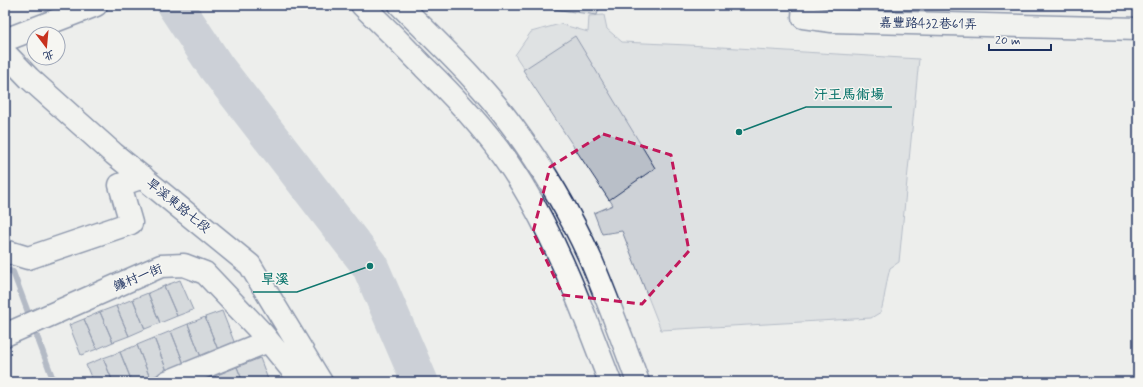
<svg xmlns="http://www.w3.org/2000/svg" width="1143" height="387" font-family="Mynerve,'LXGW WenKai TC',sans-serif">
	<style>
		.green { fill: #ced2d7; stroke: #74809a }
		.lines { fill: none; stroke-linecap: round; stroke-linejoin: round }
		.stream { stroke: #6e7a96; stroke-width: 6 }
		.river { stroke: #a5acbc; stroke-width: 37 }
		.building { fill: #b9bfc8; stroke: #1b2f5e }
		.minor-casing { stroke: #1b2f5e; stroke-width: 25 }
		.minor { stroke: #f6f6f2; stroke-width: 22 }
		.marked { fill: none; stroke: #c2185b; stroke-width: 3; stroke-dasharray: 8 5; stroke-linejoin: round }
		.labels { text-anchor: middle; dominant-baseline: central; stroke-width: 3; stroke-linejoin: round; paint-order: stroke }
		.street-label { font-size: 13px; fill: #1b2f5e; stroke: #f6f6f2 }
		.leader { fill: none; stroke: #0f766e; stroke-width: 1.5 }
		.callout-dot { fill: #0f766e; stroke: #f6f6f2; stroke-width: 1.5 }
		.callout-label { font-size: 14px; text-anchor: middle; font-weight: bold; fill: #0f766e; stroke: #f6f6f2; stroke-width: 3; stroke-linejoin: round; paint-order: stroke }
	</style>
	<rect width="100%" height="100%" fill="#edeeec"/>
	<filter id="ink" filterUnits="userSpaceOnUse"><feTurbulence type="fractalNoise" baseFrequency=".025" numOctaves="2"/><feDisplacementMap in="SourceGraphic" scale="8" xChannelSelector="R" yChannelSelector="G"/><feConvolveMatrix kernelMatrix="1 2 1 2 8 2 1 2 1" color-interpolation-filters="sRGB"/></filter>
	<g filter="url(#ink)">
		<!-- green -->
		<path class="green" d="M 604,15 L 607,29 L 622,42 L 688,45 L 919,59 L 899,262 L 890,268 C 886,282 885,297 881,312 L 871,318 L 661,330 L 622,231 L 602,234 L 594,213 L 613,205 L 515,55 L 531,32 L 560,24 L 588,32 L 589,16 Z"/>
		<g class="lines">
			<!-- stream -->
			<path class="stream" d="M 5,270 L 13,272 L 54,382"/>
			<!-- river -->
			<path class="river" d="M 175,5 L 216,67 L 370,266 L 420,382"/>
		</g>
		<!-- building -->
		<path class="building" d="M 524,5 L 600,5 L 597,15 Z
			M 831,5 L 864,5 L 864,9 Z
			M 575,36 L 655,168 L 609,200 L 523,70 Z
			M 180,280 L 193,310 L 177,316 L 164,286 Z
			M 164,286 L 177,316 L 160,323 L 148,293 Z
			M 148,293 L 160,323 L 145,329 L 133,299 Z
			M 133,299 L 145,329 L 129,336 L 116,306 Z
			M 116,306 L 129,336 L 113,342 L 100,312 Z
			M 222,311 L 235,344 L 218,350 L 205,317 Z
			M 100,312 L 113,342 L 97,349 L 84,319 Z
			M 205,317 L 218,350 L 201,357 L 188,324 Z
			M 84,319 L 97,349 L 81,355 L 69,325 Z
			M 188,324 L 201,357 L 184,364 L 171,331 Z
			M 171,331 L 184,364 L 167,371 L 154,338 Z
			M 154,338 L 167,371 L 150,378 L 137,345 Z
			M 137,345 L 150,378 L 140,382 L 132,382 L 120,352 Z
			M 120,352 L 132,382 L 113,382 L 103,358 Z
			M 103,358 L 113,382 L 93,382 L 86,365 Z
			M 260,358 L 269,382 L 243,382 L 237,367 Z
			M 237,367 L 243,382 L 218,382 L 215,376 Z
			M 215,376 L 218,382 L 201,382 Z"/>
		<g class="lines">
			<!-- minor casing -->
			<g class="minor-casing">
				<path id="minor" d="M 362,5 C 383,25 404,46 424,67 C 460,102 495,140 521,183 C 559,245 584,314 610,382
					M 400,5 C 439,44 480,82 513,127 C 543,168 570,213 591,260 C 608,300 623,341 638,382
					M 804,5 L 803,17 L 832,21 L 1138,29
					M 5,40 L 96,5
					M 5,53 L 29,78 L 114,154 L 250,265 L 321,382
					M 5,251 L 28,258 L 131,223 L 120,185 L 143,177
					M 5,335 L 161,266 L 184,265 L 205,273 L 262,333 L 302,382
					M 167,382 L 268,341"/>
			</g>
			<!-- minor -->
			<use href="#minor" class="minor"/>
		</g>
	</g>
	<!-- marked area -->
	<path d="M0 0H1143V387H0ZM 603,134 L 671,155 L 689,251 L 642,304 L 563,295 L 533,232 L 550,167 Z" fill="#edeeec" fill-opacity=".55" fill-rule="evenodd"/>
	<path class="marked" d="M 603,134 L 671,155 L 689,251 L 642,304 L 563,295 L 533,232 L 550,167 Z"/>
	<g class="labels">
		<!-- street labels -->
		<g class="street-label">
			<text transform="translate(928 24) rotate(1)">嘉豐路432巷61弄</text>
			<text transform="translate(178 206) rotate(39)">旱溪東路七段</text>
			<text transform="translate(138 278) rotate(-22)">鐮村一街</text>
		</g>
	</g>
	<!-- callouts -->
	<path class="leader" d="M739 132L806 107H892M370 266L297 292H253"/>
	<g class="callout-dot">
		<circle cx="739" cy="132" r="4"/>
		<circle cx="370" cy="266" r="4"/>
	</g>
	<g class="callout-label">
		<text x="849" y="99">汗王馬術場</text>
		<text x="275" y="284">旱溪</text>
	</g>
	<!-- margin -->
	<rect width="1143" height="387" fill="none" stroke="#f6f6f2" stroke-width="20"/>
	<rect x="10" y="10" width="1123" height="367" fill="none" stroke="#1b2f5e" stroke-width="1.5" filter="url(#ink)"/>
	<!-- north arrow -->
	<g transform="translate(46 46) rotate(164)"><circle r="19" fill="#f6f6f2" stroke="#9ea6b7"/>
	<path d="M0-3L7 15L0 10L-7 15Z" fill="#c8321e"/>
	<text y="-6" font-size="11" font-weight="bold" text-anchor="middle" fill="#1b2f5e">北</text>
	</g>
	<!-- scale -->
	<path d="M989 44v6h62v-6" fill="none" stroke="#1b2f5e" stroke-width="2"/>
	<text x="995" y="44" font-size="12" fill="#1b2f5e" stroke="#f6f6f2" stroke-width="3" paint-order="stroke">20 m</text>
</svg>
